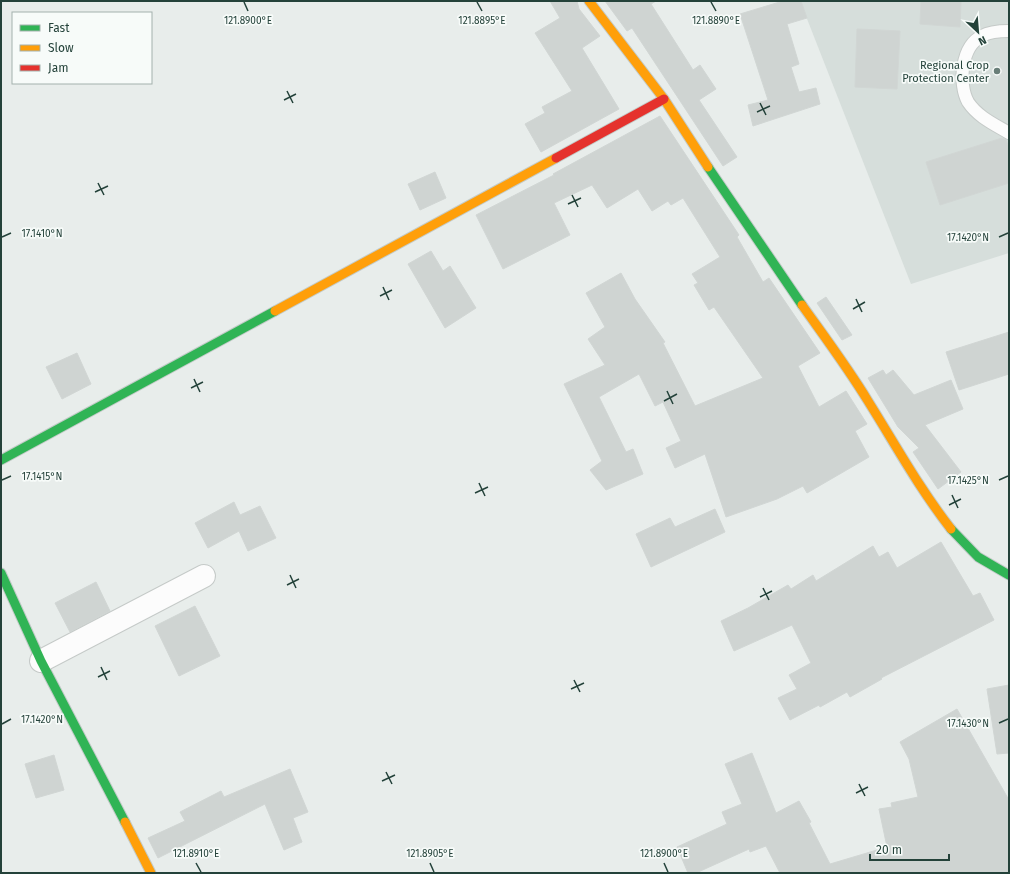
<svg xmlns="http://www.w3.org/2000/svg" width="1010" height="874" font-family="'Fira Sans',sans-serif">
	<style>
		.built { fill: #d6dedb }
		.building { fill: #cfd4d2; stroke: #d1d6d4 }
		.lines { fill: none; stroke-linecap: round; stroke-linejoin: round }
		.lane-casing { stroke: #c5cac8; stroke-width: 14 }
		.street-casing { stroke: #c5cac8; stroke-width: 24 }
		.fast-casing { stroke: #c3cbc8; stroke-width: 11 }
		.slow-casing { stroke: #c3cbc8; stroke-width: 11 }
		.jam-casing { stroke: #c3cbc8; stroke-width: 11 }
		.lane { stroke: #fcfcfc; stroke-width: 12 }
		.street { stroke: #fcfcfc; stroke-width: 22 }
		.fast { stroke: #30b455; stroke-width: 9 }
		.slow { stroke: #ff9f0a; stroke-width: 9 }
		.jam { stroke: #e5322d; stroke-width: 9 }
		.ticks { fill: none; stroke: #24423a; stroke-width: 1.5 }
		.poi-dot { fill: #697e78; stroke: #f7fbf9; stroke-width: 1.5 }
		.labels { text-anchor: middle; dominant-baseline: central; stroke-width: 3.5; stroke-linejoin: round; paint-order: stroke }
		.poi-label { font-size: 11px; fill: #24423a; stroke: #f7fbf9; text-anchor: end }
		.ticks-label { font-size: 10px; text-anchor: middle; fill: #24423a; stroke: #f7fbf9; stroke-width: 3.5; stroke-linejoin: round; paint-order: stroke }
	</style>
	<rect width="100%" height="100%" fill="#e8edeb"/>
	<!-- built -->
	<path class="built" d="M 800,1 L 1009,1 L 1009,253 L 911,284 Z"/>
	<!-- building -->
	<path class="building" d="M 550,1 L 577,1 L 579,9 L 600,36 L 582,48 L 619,109 L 541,152 L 525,124 L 545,113 L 542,107 L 572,91 L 535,33 L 560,18 Z
		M 605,1 L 656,1 L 651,4 L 693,70 L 700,65 L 716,89 L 699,100 L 737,157 L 723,166 L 632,28 L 627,31 Z
		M 783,1 L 801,1 L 807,18 L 787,24 L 799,64 L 791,67 L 799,92 L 816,88 L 820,104 L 753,126 L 748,105 L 768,100 L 740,14 Z
		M 921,1 L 961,1 L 960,27 L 920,24 Z
		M 857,29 L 900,31 L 897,89 L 855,87 Z
		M 660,116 L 739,235 L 737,237 L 763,282 L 769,278 L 820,353 L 798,366 L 819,407 L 846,391 L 867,424 L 855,431 L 869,457 L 807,493 L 803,486 L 777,499 L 726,517 L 705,454 L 675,468 L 666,448 L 681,441 L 663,402 L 655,406 L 639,374 L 599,397 L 626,452 L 633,449 L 643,474 L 606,490 L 590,470 L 602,461 L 564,384 L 605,365 L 588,339 L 605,327 L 586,293 L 621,273 L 635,299 L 665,342 L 663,343 L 695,406 L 763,378 L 714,307 L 709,310 L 694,285 L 698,283 L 692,274 L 720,257 L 683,198 L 671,205 L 668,201 L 652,211 L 638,189 L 607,208 L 592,185 L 554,203 L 570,235 L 503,269 L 476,215 L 554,175 L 553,174 Z
		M 1002,138 L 1006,140 L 1009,148 L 1009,183 L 940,205 L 926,162 Z
		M 435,172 L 446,198 L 420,210 L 408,184 Z
		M 431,251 L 443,271 L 450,266 L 476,308 L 445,328 L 408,264 Z
		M 826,297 L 852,335 L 842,340 L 817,303 Z
		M 1009,332 L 1009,374 L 959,390 L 946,352 Z
		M 77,353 L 91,384 L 62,399 L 46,367 Z
		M 883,370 L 886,375 L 893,370 L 914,395 L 951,380 L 963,409 L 925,425 L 961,472 L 938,489 L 913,452 L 919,448 L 898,427 L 868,378 Z
		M 234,502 L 240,515 L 260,506 L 276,538 L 248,551 L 239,531 L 208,548 L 195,523 Z
		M 715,509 L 725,532 L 651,567 L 636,534 L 670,518 L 675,527 Z
		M 941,542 L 973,596 L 980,593 L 994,620 L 881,678 L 882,679 L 850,697 L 847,692 L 820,707 L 819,705 L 790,720 L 778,698 L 797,689 L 789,675 L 811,663 L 792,625 L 734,651 L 721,621 L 748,608 L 788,585 L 791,589 L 813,575 L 816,581 L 873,546 L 879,557 L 888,552 L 897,568 Z
		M 96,582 L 110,611 L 70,632 L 55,603 Z
		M 195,606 L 220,656 L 179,676 L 155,626 Z
		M 1009,685 L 1009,753 L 997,754 L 987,689 Z
		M 957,709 L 1009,800 L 1009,873 L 780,873 L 766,846 L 750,852 L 749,849 L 696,873 L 688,873 L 677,847 L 727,824 L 722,812 L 742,804 L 725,764 L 752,753 L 776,813 L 799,801 L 811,822 L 809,823 L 830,864 L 887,847 L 879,809 L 892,807 L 891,803 L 918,797 L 909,759 L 900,742 Z
		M 54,755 L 64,790 L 36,798 L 25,764 Z
		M 290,769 L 308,812 L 293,818 L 302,842 L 284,850 L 265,804 L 158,858 L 148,838 L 185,821 L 180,812 L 221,791 L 224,797 Z"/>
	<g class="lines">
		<!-- lane casing -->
		<g class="lane-casing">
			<path id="lane" d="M 1009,31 C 1002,31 989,32 982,36 C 961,46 958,84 968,102 C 978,117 994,124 1009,133"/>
		</g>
		<!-- street casing -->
		<g class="street-casing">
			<path id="street" d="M 41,661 L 204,576"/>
		</g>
		<!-- fast casing -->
		<g class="fast-casing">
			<path id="fast" d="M 708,167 L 802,305
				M 1,460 L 275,311
				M 951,529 L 978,557 L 1009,575
				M 1,573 L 41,661 L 125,822"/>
		</g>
		<!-- slow casing -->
		<g class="slow-casing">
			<path id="slow" d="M 589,1 L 664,99 L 708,167
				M 802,305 C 824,336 848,368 868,401 C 895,444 919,488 951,529
				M 275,311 L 556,158
				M 125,822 L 151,873"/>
		</g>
		<!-- jam casing -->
		<g class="jam-casing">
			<path id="jam" d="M 556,158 L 664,99"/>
		</g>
		<!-- lane -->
		<use href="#lane" class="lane"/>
		<!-- street -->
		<use href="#street" class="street"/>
		<!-- fast -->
		<use href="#fast" class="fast"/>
		<!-- slow -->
		<use href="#slow" class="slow"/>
		<!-- jam -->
		<use href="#jam" class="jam"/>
	</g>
	<!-- ticks -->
	<path class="ticks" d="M 244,2 L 248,11M 477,2 L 482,11M 711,2 L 716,11M 287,91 L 293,103M 284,100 L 296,94M 760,103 L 766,115M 757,112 L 770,106M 98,183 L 104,195M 95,192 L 108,186M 572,195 L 578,207M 568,204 L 581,198M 2,237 L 11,233M 999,237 L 1008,233M 383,287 L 389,300M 380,296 L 392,290M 856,299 L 862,312M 853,309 L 865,302M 194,379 L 200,392M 191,388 L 203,382M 667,391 L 673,404M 664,401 L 677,394M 2,480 L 11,476M 999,480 L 1008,476M 479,483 L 485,496M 475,493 L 488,487M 952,495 L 958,508M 949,505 L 961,499M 290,575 L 296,588M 287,585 L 299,579M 763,588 L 769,600M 760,597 L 772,591M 101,667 L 107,680M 98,677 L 110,671M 574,680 L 580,692M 571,689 L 584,683M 999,723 L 1008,719M 2,724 L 11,719M 386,772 L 392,784M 382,781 L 395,775M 859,784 L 865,796M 856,793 L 868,787M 196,863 L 201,872M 430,863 L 434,872M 664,863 L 668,872"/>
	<!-- markers -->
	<circle class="poi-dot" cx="997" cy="71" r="4"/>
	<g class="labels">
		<!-- poi labels -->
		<g class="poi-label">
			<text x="989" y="65">Regional Crop<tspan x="989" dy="13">Protection Center</tspan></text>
		</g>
	</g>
	<g class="ticks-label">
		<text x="482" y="24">121.8895°E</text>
		<text x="248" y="24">121.8900°E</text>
		<text x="716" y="24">121.8890°E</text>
		<text x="42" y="237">17.1410°N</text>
		<text x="968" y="241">17.1420°N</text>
		<text x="42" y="480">17.1415°N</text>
		<text x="968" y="484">17.1425°N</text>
		<text x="42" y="723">17.1420°N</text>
		<text x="968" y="727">17.1430°N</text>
		<text x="196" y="857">121.8910°E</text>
		<text x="430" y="857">121.8905°E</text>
		<text x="664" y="857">121.8900°E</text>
	</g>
	<!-- border -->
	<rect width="1010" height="874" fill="none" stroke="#24423a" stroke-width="4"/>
	<!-- legend -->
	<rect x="12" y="12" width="140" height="72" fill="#f7fbf9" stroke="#a3b1ad"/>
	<rect x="20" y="25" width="20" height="6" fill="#30b455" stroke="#a3b1ad"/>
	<text x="48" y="32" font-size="12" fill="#24423a">Fast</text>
	<rect x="20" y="45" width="20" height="6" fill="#ff9f0a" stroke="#a3b1ad"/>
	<text x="48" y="52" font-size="12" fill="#24423a">Slow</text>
	<rect x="20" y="65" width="20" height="6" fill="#e5322d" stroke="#a3b1ad"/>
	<text x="48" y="72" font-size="12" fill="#24423a">Jam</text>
	<!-- north arrow -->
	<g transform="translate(978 32) rotate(154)" stroke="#f7fbf9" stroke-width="3" paint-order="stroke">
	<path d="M0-3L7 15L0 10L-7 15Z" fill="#24423a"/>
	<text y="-6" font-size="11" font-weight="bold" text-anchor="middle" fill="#24423a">N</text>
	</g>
	<!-- scale -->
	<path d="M870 854v6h79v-6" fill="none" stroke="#24423a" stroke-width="2"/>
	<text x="876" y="854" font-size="12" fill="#24423a" stroke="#f7fbf9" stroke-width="3" paint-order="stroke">20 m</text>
</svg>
